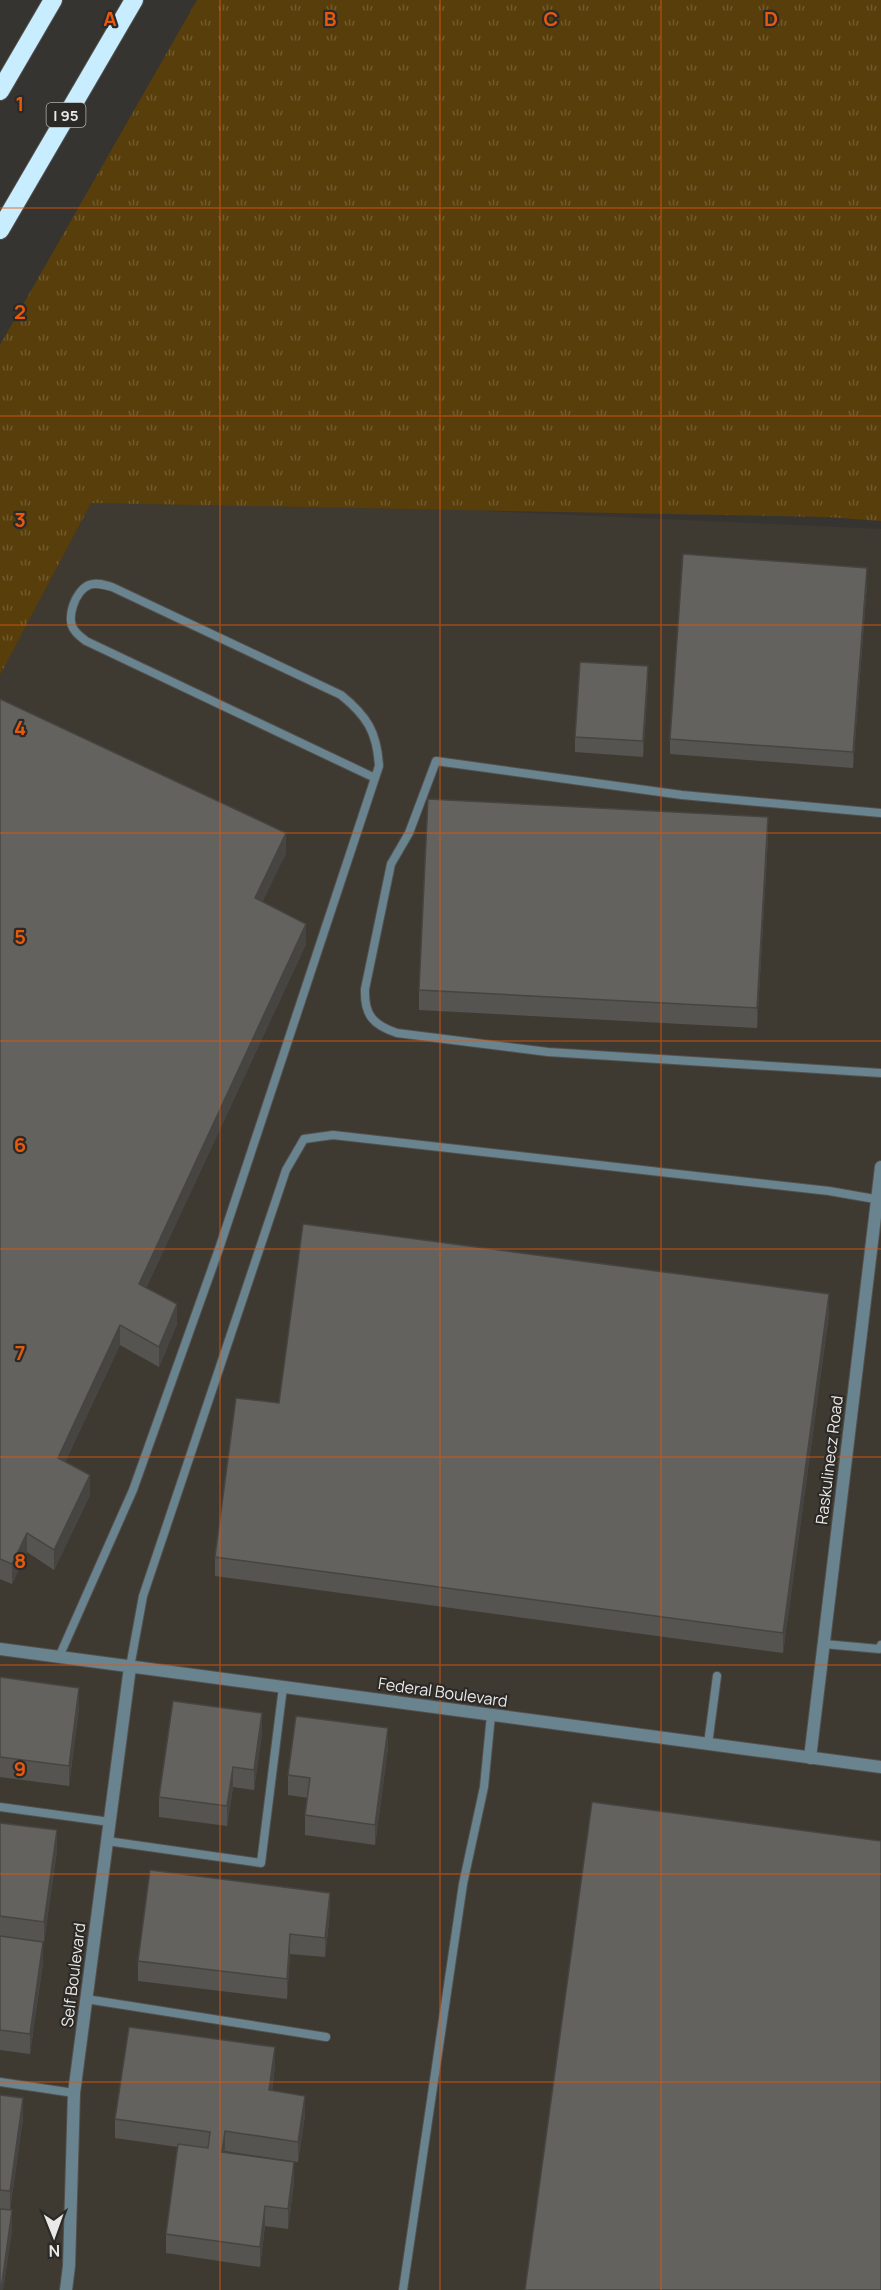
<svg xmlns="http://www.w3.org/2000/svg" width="881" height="2290" font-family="Manrope,sans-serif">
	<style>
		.built { fill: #3f3a31 }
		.grass { fill: url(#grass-tufts) }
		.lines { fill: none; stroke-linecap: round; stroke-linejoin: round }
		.lane-casing { stroke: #53514e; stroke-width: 10 }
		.street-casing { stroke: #53514e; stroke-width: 14 }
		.highway-casing { stroke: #53514e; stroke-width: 20 }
		.lane { stroke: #6a848f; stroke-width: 8 }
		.street { stroke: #6a848f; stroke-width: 12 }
		.highway { stroke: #c7edff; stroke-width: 18 }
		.wall { fill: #565451 }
		.shaded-wall { fill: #464542 }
		.building { fill: #64625e; stroke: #464542; stroke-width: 1.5 }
		.grid { fill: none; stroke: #e8590c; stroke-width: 1.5; stroke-opacity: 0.55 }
		.labels { text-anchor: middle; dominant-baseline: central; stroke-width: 4.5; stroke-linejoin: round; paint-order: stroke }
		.shield { fill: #2c2a27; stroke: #b1b0ad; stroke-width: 1.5 }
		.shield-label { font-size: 15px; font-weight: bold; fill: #eae9e7 }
		.street-label { font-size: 16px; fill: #eae9e7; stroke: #2c2a27 }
		.grid-label { font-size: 20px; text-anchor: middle; font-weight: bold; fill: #e8590c; stroke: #2c2a27; stroke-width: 4.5; stroke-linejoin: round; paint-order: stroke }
	</style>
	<defs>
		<pattern id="grass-tufts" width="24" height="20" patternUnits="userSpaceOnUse" patternTransform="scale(1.5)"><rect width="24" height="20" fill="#583e0b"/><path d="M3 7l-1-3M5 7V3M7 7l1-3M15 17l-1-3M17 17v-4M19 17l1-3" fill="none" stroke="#705a2f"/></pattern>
	</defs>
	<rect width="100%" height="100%" fill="#363431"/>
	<!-- built -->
	<path class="built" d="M 91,503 L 463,510 L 881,529 L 881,2290 L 0,2290 L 0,675 Z"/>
	<!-- grass -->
	<path class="grass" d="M 197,0 L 881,0 L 881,521 L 828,517 L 91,503 L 0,675 L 0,345 Z"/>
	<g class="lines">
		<!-- lane casing -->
		<g class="lane-casing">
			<path id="lane" d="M 881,813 L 682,795 L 436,761 L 409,833 L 391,864 L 365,989 C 364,1015 373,1025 397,1033 L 548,1052 L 881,1073
				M 824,1644 L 879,1649 L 881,1645
				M 59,1657 L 133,1490 L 220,1246 L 379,766 C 377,732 367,716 341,695 L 112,587 C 105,585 96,582 89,585 C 75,591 65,619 75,631 C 78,635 82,638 86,641 L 375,778
				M 130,1667 L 143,1596 L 286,1170 L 304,1139 L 333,1135 L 829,1191 L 881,1200
				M 708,1744 L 717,1676
				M 0,1807 L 110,1822
				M 107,1841 L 261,1863 L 283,1687
				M 86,1999 L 326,2037
				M 0,2082 L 74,2093
				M 403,2290 L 463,1884 L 484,1787 L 491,1715"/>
		</g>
		<!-- street casing -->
		<g class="street-casing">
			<path id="street" d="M 0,1649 L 881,1767
				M 810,1758 L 881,1167
				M 66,2290 L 69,2266 L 74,2093 L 130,1667"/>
		</g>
		<!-- highway casing -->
		<g class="highway-casing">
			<path id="highway" d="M 0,91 L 53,0
				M 0,230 L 134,0"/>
		</g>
		<!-- lane -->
		<use href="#lane" class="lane"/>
		<!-- street -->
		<use href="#street" class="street"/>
		<!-- highway -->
		<use href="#highway" class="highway"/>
	</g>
	<!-- wall -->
	<path class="wall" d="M 867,583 L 853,768 L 670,754 L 670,739 Z
		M 648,682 L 643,757 L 575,752 L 575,737 Z
		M 0,699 L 286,853 L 262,902 L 306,944 L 146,1288 L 177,1324 L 159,1367 L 120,1345 L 65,1462 L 90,1495 L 54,1570 L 27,1552 L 12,1584 L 0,1579 Z
		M 768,837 L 757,1028 L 419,1010 L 419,990 Z
		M 829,1314 L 783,1653 L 215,1576 L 215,1557 L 279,1403 Z
		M 0,1677 L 79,1708 L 69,1786 L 0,1777 Z
		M 262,1733 L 254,1790 L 233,1787 L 227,1826 L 159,1817 L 159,1797 Z
		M 388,1748 L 375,1845 L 305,1835 L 305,1815 L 308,1798 L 288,1795 L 288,1775 Z
		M 0,1823 L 57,1850 L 44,1942 L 0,1936 Z
		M 330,1912 L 325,1957 L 290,1954 L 287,1999 L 138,1981 L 138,1961 Z
		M 0,1936 L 43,1962 L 30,2054 L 0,2050 Z
		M 275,2067 L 272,2091 L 305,2115 L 298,2162 L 225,2151 L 225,2153 L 294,2182 L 288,2229 L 265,2226 L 260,2267 L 166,2253 L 166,2234 L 178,2147 L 115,2138 L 115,2119 Z
		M 0,2095 L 23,2118 L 10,2210 L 12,2230 L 3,2290 L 0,2290 Z"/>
	<!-- shaded-wall -->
	<path class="shaded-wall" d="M 867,568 L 867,583 L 853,768 L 853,752 Z
		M 648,666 L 648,682 L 643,757 L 643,741 Z
		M 768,817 L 768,837 L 757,1028 L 757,1008 Z
		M 286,833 L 286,853 L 255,918 L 255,898 Z
		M 306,924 L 306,944 L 139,1304 L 139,1284 Z
		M 829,1294 L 829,1314 L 783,1653 L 783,1633 Z
		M 177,1304 L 177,1324 L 159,1367 L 159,1347 Z
		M 120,1325 L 120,1345 L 58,1477 L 58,1458 Z
		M 90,1475 L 90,1495 L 54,1570 L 54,1550 Z
		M 27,1533 L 27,1552 L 12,1584 L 12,1564 Z
		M 79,1688 L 79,1708 L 69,1786 L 69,1766 Z
		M 262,1713 L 262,1733 L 254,1790 L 254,1770 Z
		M 388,1728 L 388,1748 L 375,1845 L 375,1825 Z
		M 233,1767 L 233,1787 L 227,1826 L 227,1806 Z
		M 57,1830 L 57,1850 L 44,1942 L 44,1922 Z
		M 330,1893 L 330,1912 L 325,1957 L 325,1938 Z
		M 290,1934 L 290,1954 L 287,1999 L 287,1979 Z
		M 43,1942 L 43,1962 L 30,2054 L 30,2034 Z
		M 275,2047 L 275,2067 L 269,2110 L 269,2090 Z
		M 305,2096 L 305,2115 L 298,2162 L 298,2142 Z
		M 23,2098 L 23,2118 L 10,2211 L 10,2191 Z
		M 225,2131 L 225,2151 L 222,2172 L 222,2152 Z
		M 294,2162 L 294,2182 L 288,2229 L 288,2209 Z
		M 265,2206 L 265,2226 L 260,2267 L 260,2247 Z
		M 12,2210 L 12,2230 L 3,2290 L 1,2290 Z"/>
	<!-- building -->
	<path class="building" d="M 683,554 L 867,568 L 853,752 L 670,739 Z
		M 580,662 L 648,666 L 643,741 L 575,737 Z
		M 0,699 L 286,833 L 255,898 L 306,924 L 139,1284 L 177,1304 L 159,1347 L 120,1325 L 58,1458 L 90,1475 L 54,1550 L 27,1533 L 12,1564 L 0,1559 Z
		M 428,799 L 768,817 L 757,1008 L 419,990 Z
		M 303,1224 L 829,1294 L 783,1633 L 215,1557 L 236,1398 L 279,1403 Z
		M 0,1677 L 79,1688 L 69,1766 L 0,1757 Z
		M 173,1701 L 262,1713 L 254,1770 L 233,1767 L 227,1806 L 159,1797 Z
		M 296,1716 L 388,1728 L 375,1825 L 305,1815 L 310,1778 L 288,1775 Z
		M 592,1802 L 881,1841 L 881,2290 L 525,2290 Z
		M 0,1823 L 57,1830 L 44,1922 L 0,1916 Z
		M 150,1870 L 330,1893 L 325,1938 L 290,1934 L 287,1979 L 138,1961 Z
		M 0,1936 L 43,1942 L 30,2034 L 0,2030 Z
		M 129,2027 L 275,2047 L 269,2090 L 305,2096 L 298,2142 L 225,2131 L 222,2152 L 294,2162 L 288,2209 L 265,2206 L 260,2247 L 166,2234 L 178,2144 L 208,2148 L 210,2132 L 115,2119 Z
		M 0,2095 L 23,2098 L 10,2191 L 0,2190 Z
		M 0,2209 L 12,2210 L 1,2290 L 0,2290 Z"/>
	<!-- grid -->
	<path class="grid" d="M 220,0 L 220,2290M 440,0 L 440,2290M 661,0 L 661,2290M 0,208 L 881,208M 0,416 L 881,416M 0,625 L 881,625M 0,833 L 881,833M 0,1041 L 881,1041M 0,1249 L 881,1249M 0,1457 L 881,1457M 0,1665 L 881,1665M 0,1874 L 881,1874M 0,2082 L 881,2082"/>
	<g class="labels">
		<!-- shield labels -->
		<rect class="shield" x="46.5" y="103" width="39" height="24" rx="4.5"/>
		<g class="shield-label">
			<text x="66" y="115">I 95</text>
		</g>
		<!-- street labels -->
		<g class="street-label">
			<text transform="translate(829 1460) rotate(-83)">Raskulinecz Road</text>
			<text transform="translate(443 1692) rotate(8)">Federal Boulevard</text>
			<text transform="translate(73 1975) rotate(-83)">Self Boulevard</text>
		</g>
	</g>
	<g class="grid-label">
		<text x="110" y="26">A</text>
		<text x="330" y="26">B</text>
		<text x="551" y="26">C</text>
		<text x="771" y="26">D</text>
		<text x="20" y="111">1</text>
		<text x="20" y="319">2</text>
		<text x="20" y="527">3</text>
		<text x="20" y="735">4</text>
		<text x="20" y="944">5</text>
		<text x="20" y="1152">6</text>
		<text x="20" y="1360">7</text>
		<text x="20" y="1568">8</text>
		<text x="20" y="1776">9</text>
	</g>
	<!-- north arrow -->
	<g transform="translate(54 2236) rotate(179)" stroke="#2c2a27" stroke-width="4.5" paint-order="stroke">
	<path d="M0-4.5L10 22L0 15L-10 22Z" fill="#eae9e7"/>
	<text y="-9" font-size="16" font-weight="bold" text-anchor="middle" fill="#eae9e7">N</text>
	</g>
</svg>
